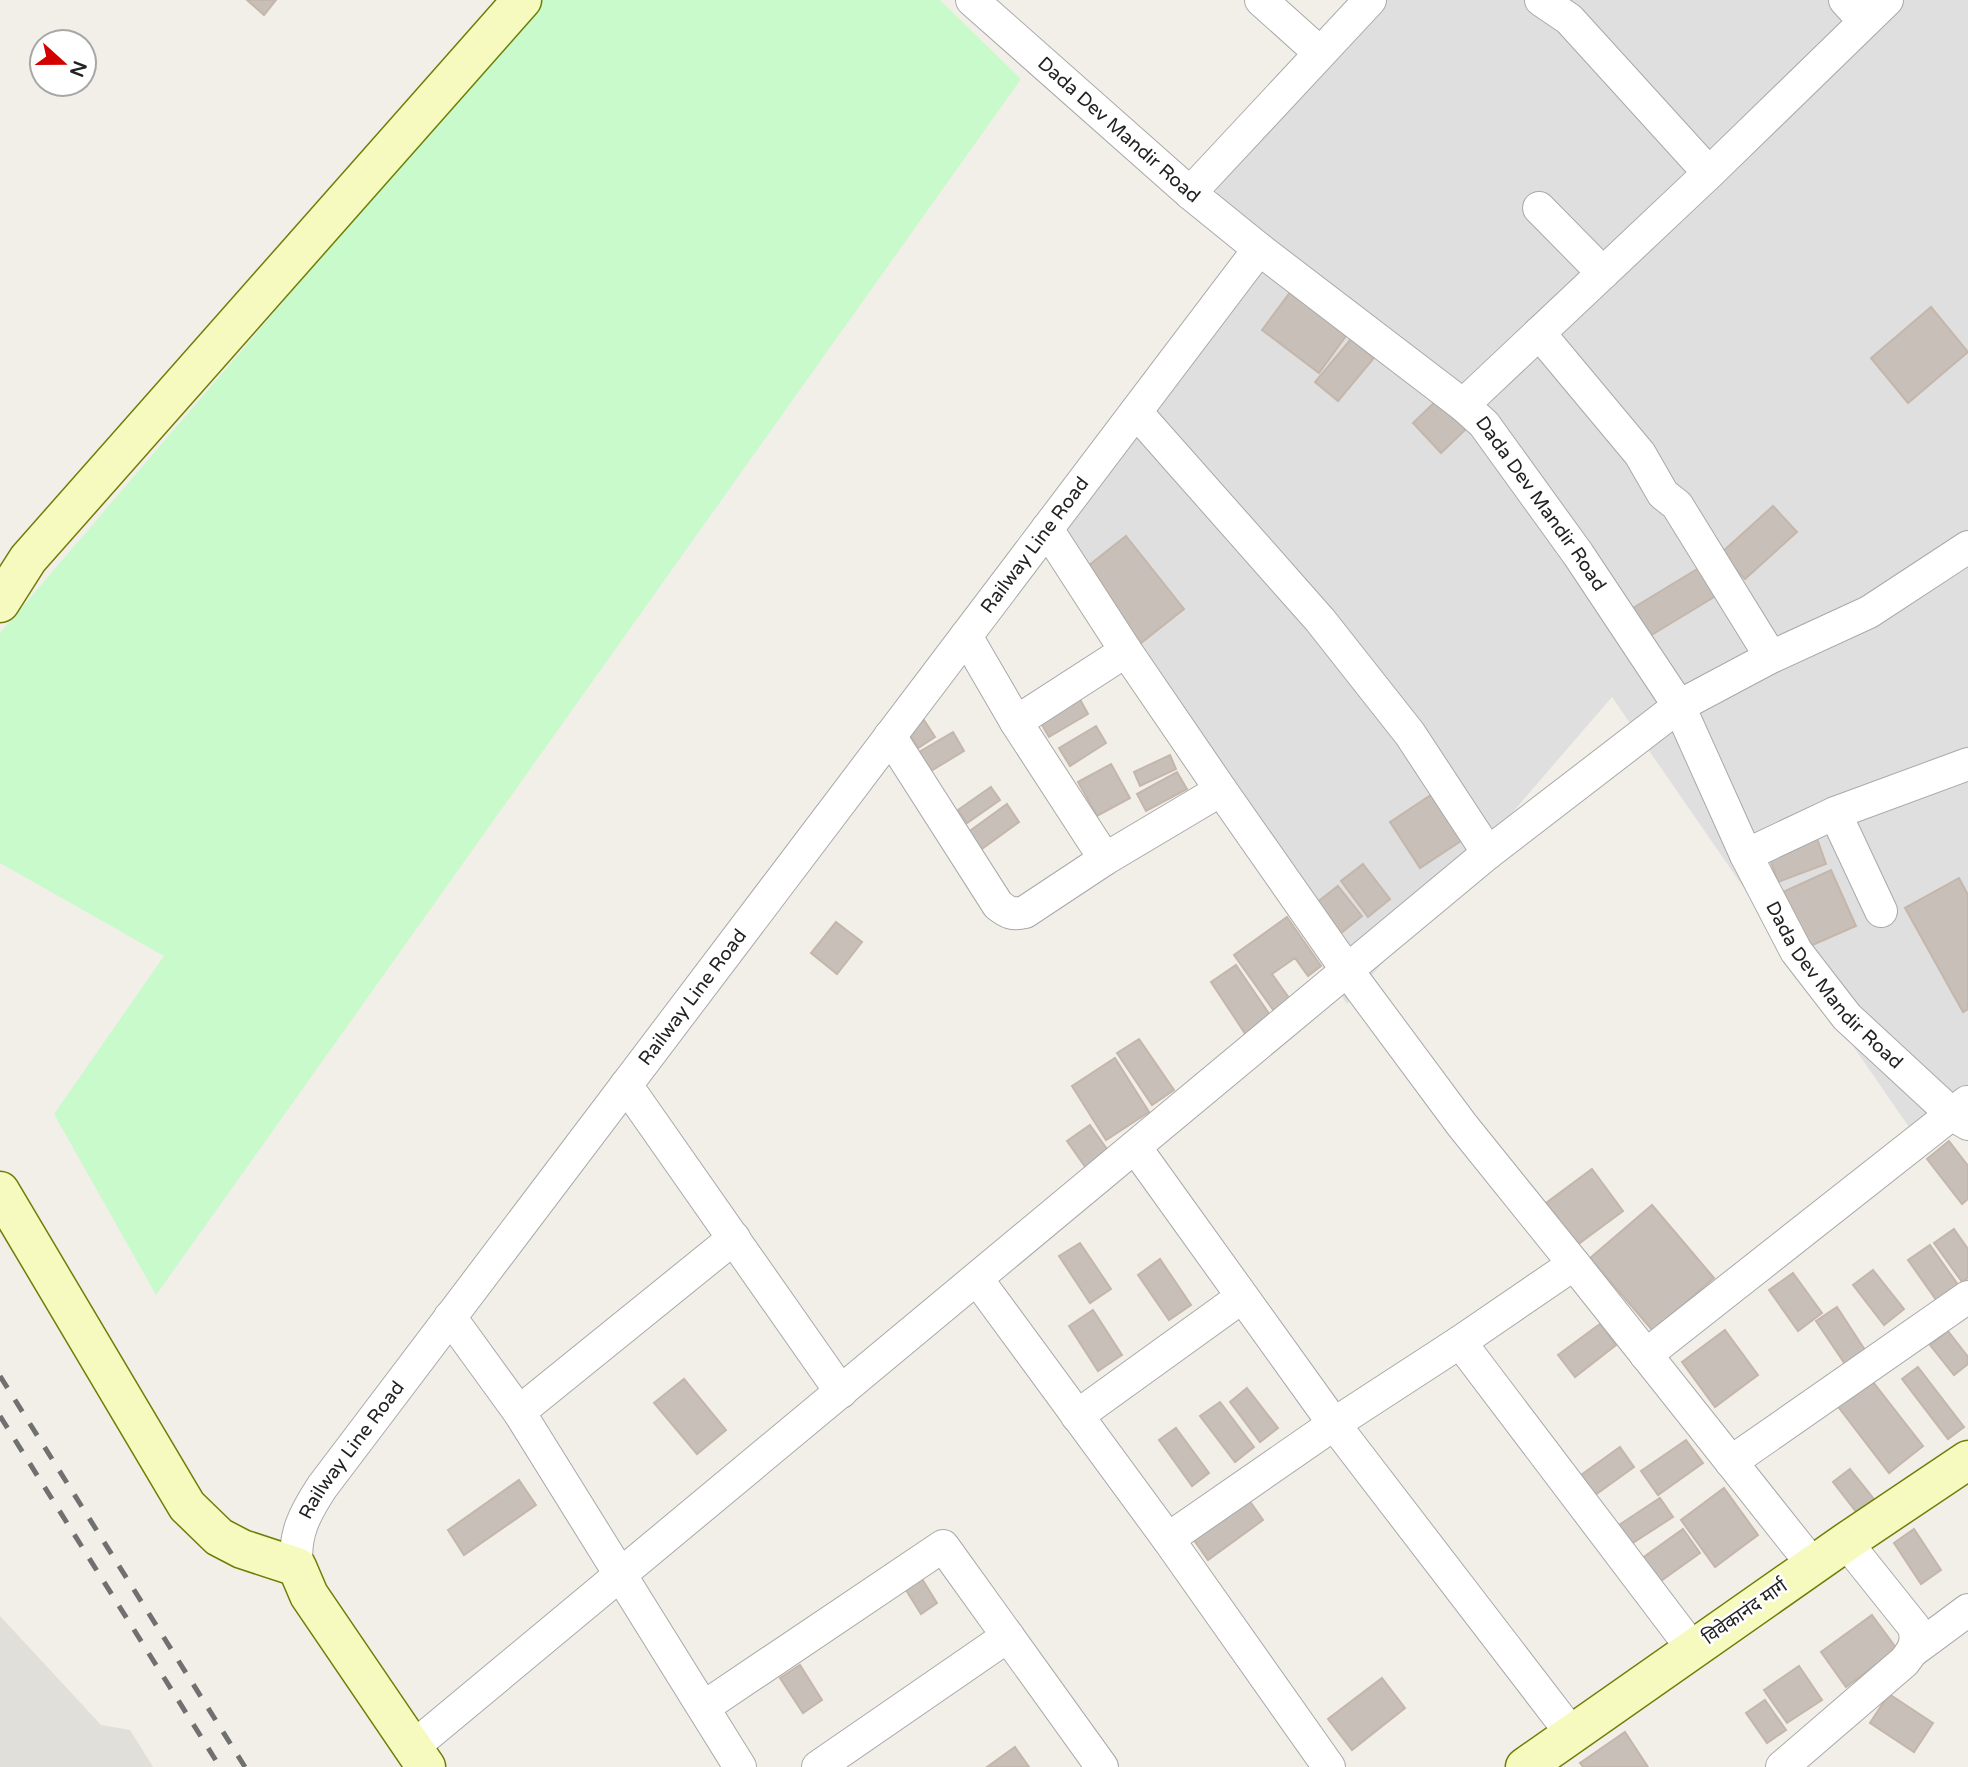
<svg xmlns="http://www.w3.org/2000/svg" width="1968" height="1767" font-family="'Varela Round','Noto Sans Devanagari',sans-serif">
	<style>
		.residential { fill: #e0dfdf }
		.airport { fill: #e1dfda }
		.park { fill: #c8facc }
		.building { fill: #c7bfb8; stroke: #c4b6ab; stroke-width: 2 }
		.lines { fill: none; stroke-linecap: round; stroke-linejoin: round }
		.street-casing { stroke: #a9a9a9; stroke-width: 34 }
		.secondary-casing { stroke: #707d05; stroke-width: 41 }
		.street { stroke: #fff; stroke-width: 32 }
		.secondary { stroke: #f7fabf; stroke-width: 38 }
		.rail { stroke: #707070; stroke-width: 5; stroke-dasharray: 14 14; stroke-linecap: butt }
		.labels { text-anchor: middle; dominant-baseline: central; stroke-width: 5; stroke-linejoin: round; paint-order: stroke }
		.street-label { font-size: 19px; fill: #222; stroke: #fff }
	</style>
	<rect width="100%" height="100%" fill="#f2efe9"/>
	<!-- residential -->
	<path class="residential" d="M 1354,0 L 1968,0 L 1968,1107 L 1920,1143 L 1612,697 L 1347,1004 L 1034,529 L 1264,265 L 1200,166 Z"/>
	<!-- airport -->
	<path class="airport" d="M 0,1616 L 101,1725 L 130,1730 L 153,1767 L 0,1767 Z"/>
	<!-- park -->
	<path class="park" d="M 541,0 L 940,0 L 1021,79 L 156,1295 L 54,1114 L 164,956 L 0,863 L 0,633 Z"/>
	<!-- building -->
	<path class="building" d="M 247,0 L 276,0 L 264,15 Z
		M 1294,287 L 1351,329 L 1319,373 L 1262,330 Z
		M 1931,307 L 1968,352 L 1908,403 L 1871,358 Z
		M 1351,339 L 1374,358 L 1338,401 L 1315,382 Z
		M 1437,400 L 1466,429 L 1441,453 L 1413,423 Z
		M 1773,506 L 1797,532 L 1745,579 L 1721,553 Z
		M 1126,536 L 1184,609 L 1141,643 L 1083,570 Z
		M 1707,563 L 1724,591 L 1645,639 L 1628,611 Z
		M 1077,694 L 1088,714 L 1049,737 L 1038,718 Z
		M 924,720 L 935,737 L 918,748 L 907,731 Z
		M 1096,726 L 1106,743 L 1070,766 L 1059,748 Z
		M 953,732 L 964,751 L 931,771 L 919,752 Z
		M 1170,755 L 1176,769 L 1140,786 L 1134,772 Z
		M 1111,764 L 1130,798 L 1097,816 L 1078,782 Z
		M 1177,772 L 1187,789 L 1146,811 L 1137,794 Z
		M 991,787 L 1000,800 L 967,823 L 958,810 Z
		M 1431,795 L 1461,841 L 1420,868 L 1390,822 Z
		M 1007,804 L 1019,822 L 979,851 L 967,833 Z
		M 1815,833 L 1826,864 L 1778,882 L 1767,850 Z
		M 1363,864 L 1390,899 L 1368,917 L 1341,881 Z
		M 1831,870 L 1856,926 L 1808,947 L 1783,892 Z
		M 1959,878 L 1968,895 L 1968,1009 L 1963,1012 L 1905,908 Z
		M 1338,886 L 1362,916 L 1335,938 L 1311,907 Z
		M 1287,917 L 1321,966 L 1308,976 L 1295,958 L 1272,974 L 1292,1002 L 1276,1014 L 1234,955 Z
		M 836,922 L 862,942 L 837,974 L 811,953 Z
		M 1236,965 L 1272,1018 L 1246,1035 L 1211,982 Z
		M 1139,1039 L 1174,1090 L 1152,1105 L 1117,1053 Z
		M 1115,1058 L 1149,1112 L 1106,1140 L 1072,1086 Z
		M 1090,1125 L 1109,1152 L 1086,1168 L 1067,1141 Z
		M 1949,1141 L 1968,1166 L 1968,1199 L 1962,1204 L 1927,1159 Z
		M 1592,1169 L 1623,1211 L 1577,1245 L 1546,1203 Z
		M 1652,1205 L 1714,1278 L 1653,1331 L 1590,1258 Z
		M 1954,1229 L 1968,1249 L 1968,1278 L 1962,1282 L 1934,1243 Z
		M 1080,1243 L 1111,1289 L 1090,1303 L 1059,1256 Z
		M 1930,1245 L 1961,1289 L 1939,1304 L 1908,1260 Z
		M 1160,1259 L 1191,1305 L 1169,1320 L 1138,1275 Z
		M 1873,1270 L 1904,1309 L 1884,1325 L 1853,1285 Z
		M 1793,1273 L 1822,1313 L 1798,1331 L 1769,1290 Z
		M 1837,1307 L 1865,1350 L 1845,1364 L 1816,1321 Z
		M 1093,1310 L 1122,1355 L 1098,1371 L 1069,1326 Z
		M 1600,1324 L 1616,1345 L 1575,1377 L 1558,1355 Z
		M 1725,1330 L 1758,1375 L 1715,1407 L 1682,1362 Z
		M 1948,1331 L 1968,1357 L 1968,1364 L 1954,1375 L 1930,1345 Z
		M 1918,1367 L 1964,1427 L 1948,1439 L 1902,1379 Z
		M 1870,1378 L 1923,1446 L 1889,1473 L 1836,1404 Z
		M 684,1379 L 726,1430 L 697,1454 L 654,1403 Z
		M 1247,1388 L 1278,1428 L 1260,1442 L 1230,1402 Z
		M 1220,1402 L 1254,1447 L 1235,1462 L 1200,1416 Z
		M 1176,1428 L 1209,1473 L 1192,1486 L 1159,1440 Z
		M 1686,1440 L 1703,1463 L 1658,1495 L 1641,1471 Z
		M 1620,1447 L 1634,1467 L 1595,1495 L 1581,1475 Z
		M 1850,1469 L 1874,1499 L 1857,1513 L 1833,1482 Z
		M 519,1480 L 536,1505 L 464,1555 L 448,1530 Z
		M 1724,1488 L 1758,1535 L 1715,1567 L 1681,1520 Z
		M 1244,1493 L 1263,1520 L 1208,1560 L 1189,1533 Z
		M 1660,1498 L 1673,1517 L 1631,1544 L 1619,1525 Z
		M 1683,1529 L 1700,1553 L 1658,1583 L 1641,1559 Z
		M 1914,1529 L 1941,1570 L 1921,1584 L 1894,1543 Z
		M 917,1571 L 937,1603 L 921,1614 L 901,1582 Z
		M 1872,1615 L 1897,1649 L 1846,1687 L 1821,1652 Z
		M 800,1665 L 822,1700 L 803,1713 L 780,1678 Z
		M 1799,1666 L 1822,1700 L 1787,1723 L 1764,1690 Z
		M 1382,1678 L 1405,1708 L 1352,1750 L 1328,1719 Z
		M 1889,1694 L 1933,1723 L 1914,1752 L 1870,1723 Z
		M 1765,1700 L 1786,1730 L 1767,1743 L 1746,1713 Z
		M 1625,1732 L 1648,1767 L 1583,1767 L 1580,1763 Z
		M 1015,1747 L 1029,1767 L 987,1767 Z"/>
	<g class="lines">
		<!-- street casing -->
		<g class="street-casing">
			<g id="street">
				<path id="s1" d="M 972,0 L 1190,193 L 1259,249 L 1463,405 L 1484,424 L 1578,554 L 1679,706 L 1746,855 L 1796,951 L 1847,1017 L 1953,1115 L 1968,1124"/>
				<path d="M 1261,0 L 1320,53"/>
				<path d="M 1541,0 L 1569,19 L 1709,173"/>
				<path d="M 1845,0 L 1864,21"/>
				<path d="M 1190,193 L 1370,0"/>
				<path d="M 1539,208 L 1603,273"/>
				<path d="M 1539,333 L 1640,454 L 1663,494 L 1677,505 L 1771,657"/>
				<path d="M 1463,405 L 1709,173 L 1887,0"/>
				<path d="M 1136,412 L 1320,620 L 1410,734 L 1488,853"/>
				<path d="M 1047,529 L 1126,651 L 1221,790 L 1347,970 L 1462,1125 L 1574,1264 L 1813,1565"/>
				<path d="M 966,636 L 1016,722 L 1105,859"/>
				<path d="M 1016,722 L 1126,651"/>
				<path d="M 890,736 L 998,905 C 1008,913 1013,915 1025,912 L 1105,859 L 1221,790"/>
				<path d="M 1835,813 L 1881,911"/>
				<path d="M 1746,855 L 1835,813 L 1968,764"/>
				<path d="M 626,1085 L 841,1392"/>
				<path d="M 1135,1147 L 1334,1424 L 1572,1734"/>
				<path d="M 977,1279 L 1168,1539 L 1329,1767"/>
				<path d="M 450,1317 L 519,1412 L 740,1767"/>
				<path d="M 1460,1342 L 1692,1648"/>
				<path d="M 1646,1355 L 1967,1102"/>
				<path d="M 519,1412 L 734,1238"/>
				<path d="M 1077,1416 L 1242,1297"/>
				<path d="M 1731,1462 L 1968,1297"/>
				<path d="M 1168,1539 L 1334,1424 L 1460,1342 L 1574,1264"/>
				<path id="s2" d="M 297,1567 C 293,1535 305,1513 322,1487 L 1259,249"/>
				<path d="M 1914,1650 L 1968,1610"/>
				<path d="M 704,1707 L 943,1546 L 1102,1767"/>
				<path d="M 413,1747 L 1488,853 L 1679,706 L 1771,657 L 1869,612 L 1968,547"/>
				<path d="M 818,1767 L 1008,1636"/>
				<path d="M 1782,1767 L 1904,1662 C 1914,1650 1918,1642 1914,1627 L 1846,1542"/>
			</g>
		</g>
		<!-- secondary casing -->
		<g class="secondary-casing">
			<path id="secondary" d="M 0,603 L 28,559 L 522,0
				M 0,1191 L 187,1506 L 219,1537 L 242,1549 L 297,1567 L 309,1595 L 426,1767
				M 1525,1767 L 1846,1542 L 1968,1460"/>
		</g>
		<!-- street -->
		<use href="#street" class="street"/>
		<!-- secondary -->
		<use href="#secondary" class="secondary"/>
		<!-- rail -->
		<path class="rail" d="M 0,1376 L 245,1767
			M 0,1416 L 220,1767"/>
	</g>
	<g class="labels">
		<!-- street labels -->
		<g class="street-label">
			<text stroke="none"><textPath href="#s1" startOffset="196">Dada Dev Mandir Road</textPath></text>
			<text stroke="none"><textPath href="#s1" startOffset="763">Dada Dev Mandir Road</textPath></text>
			<text stroke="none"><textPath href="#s2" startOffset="1267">Railway Line Road</textPath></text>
			<text stroke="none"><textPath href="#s1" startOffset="1330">Dada Dev Mandir Road</textPath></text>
			<text stroke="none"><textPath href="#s2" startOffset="700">Railway Line Road</textPath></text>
			<text stroke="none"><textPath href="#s2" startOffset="133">Railway Line Road</textPath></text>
			<text transform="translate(1745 1612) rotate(-35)">विवेकानंद मार्ग</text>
		</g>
	</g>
	<!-- north arrow -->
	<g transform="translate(63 63) rotate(111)"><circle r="33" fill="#ffffff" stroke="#a7a7a7" stroke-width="2"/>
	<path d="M0-5L12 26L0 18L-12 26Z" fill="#d40000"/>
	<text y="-10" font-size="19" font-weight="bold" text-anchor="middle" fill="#222222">N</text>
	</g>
</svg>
